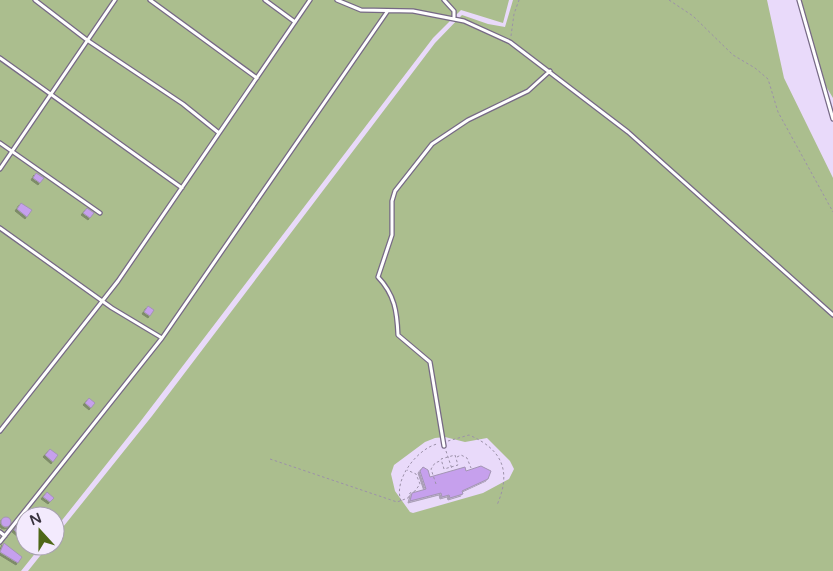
<svg xmlns="http://www.w3.org/2000/svg" width="833" height="571" font-family="'Varela Round',sans-serif">
	<style>
		.green { fill: #abbe8e; fill-rule: evenodd }
		.building { fill: #c6a0ed; stroke: #a395b3; filter: url(#shadow) }
		.lines { fill: none; stroke-linecap: round; stroke-linejoin: round }
		.service-casing { stroke: #766985; stroke-width: 5.5 }
		.path { stroke: #9c91a9; stroke-width: 1; stroke-dasharray: 2.5 2.5; stroke-linecap: butt }
		.service { stroke: #fff; stroke-width: 3 }
	</style>
	<defs>
		<filter id="shadow"><feDropShadow dx="-2" dy="2" stdDeviation="0" flood-color="#0004"/></filter>
	</defs>
	<rect width="100%" height="100%" fill="#e9dafa"/>
	<!-- green -->
	<path class="green" d="M 0,0 L 509,0 L 503,23 L 461,10 L 433,38 L 140,422 L 55,529 L 55,516 L 25,516 L 25,546 L 41,546 L 21,571 L 0,571 Z
		M 513,0 L 767,0 L 784,78 L 833,178 L 833,571 L 28,571 L 48,546 L 55,546 L 55,537 L 152,416 L 435,43 L 462,15 L 488,24 L 505,27 ZM 445,437 L 465,442 L 487,438 L 510,461 L 514,469 L 509,479 L 483,493 L 413,513 L 410,512 L 395,491 L 391,474 L 394,465 L 425,442 L 435,438 Z
		M 799,0 L 833,0 L 833,98 L 821,78 Z"/>
	<!-- building -->
	<path class="building" d="M 36,173 L 44,178 L 40,183 L 33,178 Z
		M 21,203 L 32,210 L 27,217 L 17,209 Z
		M 87,208 L 94,213 L 90,218 L 83,213 Z
		M 148,306 L 154,310 L 150,316 L 144,312 Z
		M 89,398 L 95,403 L 91,408 L 85,403 Z
		M 50,449 L 58,455 L 53,462 L 45,455 Z
		M 481,466 L 491,471 L 488,479 L 462,491 L 463,494 L 450,498 L 449,495 L 442,497 L 441,493 L 410,501 L 412,493 L 426,489 L 420,471 L 423,467 L 428,470 L 430,477 L 465,467 L 466,471 Z
		M 47,492 L 54,498 L 50,502 L 43,497 Z
		M1 522a5 5 0 1 1 10 0a5 5 0 1 1-10 0Z
		M 17,526 L 25,532 L 25,539 L 14,530 Z
		M 4,543 L 22,557 L 18,563 L 0,552 Z"/>
	<g class="lines">
		<!-- service casing -->
		<g class="service-casing">
			<path id="service" d="M 35,0 L 87,40 L 183,104 L 219,133
				M 150,0 L 257,78
				M 265,0 L 295,22
				M 337,0 L 361,10 L 413,11 L 464,21 L 510,42 L 628,132 L 833,315
				M 444,0 L 454,11 L 454,19
				M 799,0 L 833,119
				M 0,58 L 182,188
				M 0,143 L 100,213
				M 0,169 L 115,0
				M 0,228 L 112,308 L 162,338
				M 0,431 L 118,281 L 310,0
				M 444,446 L 430,362 L 398,335 C 397,312 395,295 378,277 L 392,235 L 392,201 L 395,191 L 432,144 L 468,120 L 528,91 L 550,71
				M 0,532 L 5,536
				M 0,542 L 162,338 L 387,12"/>
		</g>
		<!-- path -->
		<path class="path" d="M 669,0 L 693,16 L 733,55 L 755,68 L 768,79 L 778,112 L 833,212
			M 511,36 L 514,14 L 519,0
			M 448,441 L 469,435 C 502,449 512,471 497,505
			M 446,451 L 452,469
			M 455,455 L 458,465 L 444,469 L 441,459 Z
			M 457,457 L 461,455 L 467,458 L 471,468
			M 270,459 L 397,502 L 408,498 L 410,493 L 415,491 L 420,484 L 416,474 L 407,470
			M 436,484 L 431,469 L 435,463 L 440,461
			M 401,501 C 393,480 417,449 437,444"/>
		<!-- service -->
		<use href="#service" class="service"/>
	</g>
	<!-- north arrow -->
	<g transform="translate(40 531) rotate(339)"><circle r="24" fill="#f3eafd" stroke="#a8a0b1"/>
	<path d="M0-4L9 19L0 12L-9 19Z" fill="#4e6717"/>
	<text y="-8" font-size="14" font-weight="bold" text-anchor="middle" fill="#38323e">N</text>
	</g>
</svg>
